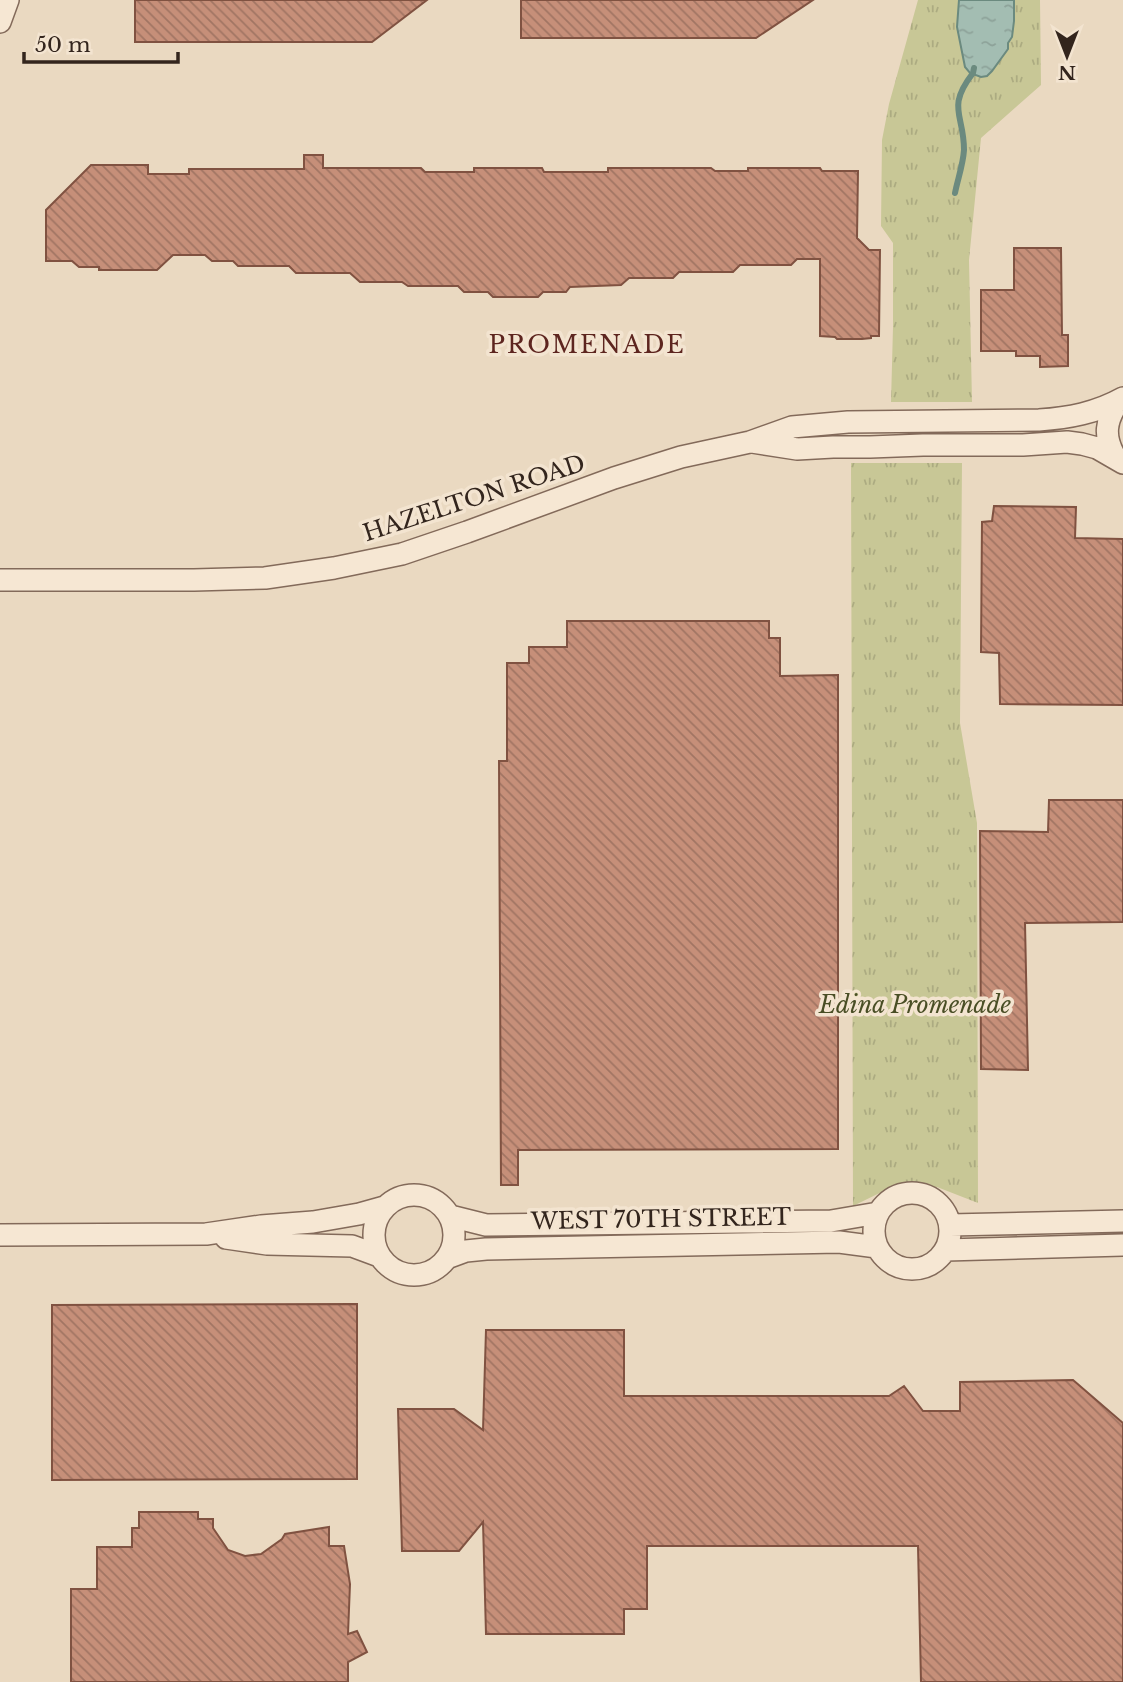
<svg xmlns="http://www.w3.org/2000/svg" width="1123" height="1682" font-family="'Libre Baskerville',serif">
	<style>
		.park { fill: url(#park-tufts) }
		.water { fill: url(#water-ripples); stroke: #6b8a7f; stroke-width: 2 }
		.lines { fill: none; stroke-linecap: round; stroke-linejoin: round }
		.stream { stroke: #6b8a7f; stroke-width: 6 }
		.building { fill: url(#building-back-hatch); stroke: #805241; stroke-width: 2 }
		.minor-casing { stroke: #836a5a; stroke-width: 24 }
		.minor { stroke: #f6e7d3; stroke-width: 21 }
		.labels { text-anchor: middle; dominant-baseline: central; stroke-width: 7; stroke-linejoin: round; paint-order: stroke }
		.street-label { font-size: 23px; fill: #33251d; stroke: #f3e4d0 }
		.park-label { font-size: 23px; font-style: italic; fill: #494e25; stroke: #f3e4d0 }
		.neighbourhood-label { font-size: 24px; letter-spacing: 2px; fill: #5d251f; stroke: #f3e4d0 }
	</style>
	<defs>
		<pattern id="park-tufts" width="24" height="20" patternUnits="userSpaceOnUse" patternTransform="scale(1.75)"><rect width="24" height="20" fill="#c8c796"/><path d="M3 7l-1-3M5 7V3M7 7l1-3M15 17l-1-3M17 17v-4M19 17l1-3" fill="none" stroke="#acab81"/></pattern>
		<pattern id="water-ripples" width="26" height="14" patternUnits="userSpaceOnUse" patternTransform="scale(1.75)"><rect width="26" height="14" fill="#a3bdb2"/><path d="M2 4q2-2 4 0t4 0M15 11q2-2 4 0t4 0" fill="none" stroke="#8da299"/></pattern>
		<pattern id="building-back-hatch" width="6" height="6" patternUnits="userSpaceOnUse" patternTransform="scale(1.75)"><rect width="6" height="6" fill="#c68f79"/><path d="M-1 5l2 2M0 0l6 6M5-1l2 2" fill="none" stroke="#a17563"/></pattern>
	</defs>
	<rect width="100%" height="100%" fill="#ead9c1"/>
	<!-- park -->
	<path class="park" d="M 918,0 L 1040,0 L 1041,85 L 981,138 L 969,260 L 972,402 L 891,402 L 893,327 L 893,243 L 881,226 L 882,140 L 889,104 Z
		M 851,463 L 962,463 L 960,723 L 977,823 L 978,1203 L 937,1187 L 894,1186 L 853,1206 Z"/>
	<!-- water -->
	<path class="water" d="M 959,0 L 1014,0 L 1014,21 L 1012,37 L 1008,43 L 1008,49 L 992,71 L 987,76 L 981,77 L 970,73 L 965,67 L 957,27 Z"/>
	<g class="lines">
		<!-- stream -->
		<path class="stream" d="M 955,193 C 958,178 963,165 964,150 C 964,114 946,108 973,73 L 974,68"/>
	</g>
	<!-- building -->
	<path class="building" d="M 135,0 L 427,0 L 372,42 L 135,42 Z
		M 521,0 L 813,0 L 756,38 L 521,38 Z
		M 304,155 L 323,155 L 323,168 L 421,168 L 425,172 L 474,172 L 474,168 L 542,168 L 544,172 L 608,172 L 608,168 L 711,168 L 715,171 L 748,171 L 748,168 L 820,168 L 822,171 L 858,171 L 857,238 L 869,250 L 880,250 L 879,336 L 871,336 L 871,338 L 862,339 L 837,339 L 835,337 L 820,336 L 820,259 L 797,259 L 791,265 L 740,265 L 733,272 L 679,272 L 673,278 L 629,278 L 621,285 L 570,287 L 566,292 L 543,292 L 538,297 L 493,297 L 488,292 L 464,292 L 458,286 L 408,286 L 402,282 L 360,282 L 350,273 L 296,273 L 289,266 L 238,266 L 233,261 L 212,261 L 205,255 L 173,255 L 157,270 L 99,270 L 99,267 L 79,267 L 72,261 L 46,261 L 46,210 L 91,165 L 148,165 L 148,174 L 189,174 L 189,169 L 304,169 Z
		M 1014,248 L 1061,248 L 1062,335 L 1068,335 L 1068,366 L 1040,367 L 1040,356 L 1016,356 L 1016,351 L 981,351 L 981,290 L 1014,290 Z
		M 994,506 L 1076,507 L 1075,538 L 1123,539 L 1123,705 L 1000,704 L 999,653 L 981,652 L 982,522 L 992,521 Z
		M 567,621 L 769,621 L 769,638 L 780,638 L 780,676 L 838,675 L 838,1149 L 518,1150 L 518,1185 L 501,1185 L 499,761 L 507,761 L 507,663 L 529,663 L 529,647 L 567,647 Z
		M 1049,800 L 1123,800 L 1123,922 L 1025,923 L 1028,1070 L 981,1069 L 980,831 L 1048,832 Z
		M 357,1304 L 357,1479 L 52,1480 L 52,1305 Z
		M 486,1330 L 624,1330 L 624,1396 L 889,1396 L 904,1386 L 923,1411 L 960,1411 L 960,1382 L 1073,1380 L 1123,1423 L 1123,1682 L 921,1682 L 918,1546 L 647,1546 L 647,1609 L 624,1609 L 624,1634 L 486,1634 L 483,1522 L 459,1551 L 402,1551 L 398,1409 L 454,1409 L 483,1430 Z
		M 139,1512 L 198,1512 L 198,1519 L 213,1519 L 213,1528 L 228,1550 L 245,1556 L 261,1554 L 282,1539 L 285,1534 L 329,1527 L 329,1546 L 344,1546 L 350,1584 L 348,1634 L 357,1631 L 367,1652 L 348,1662 L 348,1682 L 71,1682 L 71,1589 L 97,1589 L 97,1547 L 132,1547 L 132,1528 L 139,1528 Z"/>
	<g class="lines">
		<!-- minor casing -->
		<g class="minor-casing">
			<path id="minor" d="M 0,22 L 8,0
				M 752,442 L 797,449 L 833,447 L 870,447 L 923,445 L 1023,445 L 1067,442 L 1082,444 L 1097,448 L 1123,463
				M 1116,458 C 1103,437 1105,420 1120,400
				M 0,580 L 194,580 L 265,578 L 334,568 L 402,554 L 467,532 L 614,478 L 681,457 L 750,442 L 792,427 L 848,422 L 1039,420 C 1069,418 1096,413 1123,398
				M874 1231a38 38 0 1 1 76 0a38 38 0 1 1-76 0Z
				M374 1235a40 40 0 1 1 80 0a40 40 0 1 1-80 0Z
				M 450,1216 L 486,1225 L 831,1221 L 878,1213
				M 950,1225 L 1123,1221
				M 0,1235 L 206,1234 L 261,1226 L 313,1222 L 359,1214 L 384,1207
				M 226,1238 L 267,1244 L 352,1246 L 379,1256
				M 946,1250 L 1123,1245
				M 447,1258 L 466,1251 L 486,1249 L 839,1242 L 877,1247"/>
		</g>
		<!-- minor -->
		<use href="#minor" class="minor"/>
	</g>
	<g class="labels">
		<!-- street labels -->
		<g class="street-label">
			<text transform="translate(474 498) rotate(-18)">HAZELTON ROAD</text>
			<text transform="translate(661 1219) rotate(-1)">WEST 70TH STREET</text>
		</g>
		<!-- park labels -->
		<g class="park-label">
			<text x="915" y="1005">Edina Promenade</text>
		</g>
		<!-- neighbourhood labels -->
		<g class="neighbourhood-label">
			<text x="587" y="344">PROMENADE</text>
		</g>
	</g>
	<!-- north arrow -->
	<g transform="translate(1067 56) rotate(180)" stroke="#f3e4d0" stroke-width="5" paint-order="stroke">
	<path d="M0-5L12 26L0 18L-12 26Z" fill="#33251d"/>
	<text y="-10" font-size="19" font-weight="bold" text-anchor="middle" fill="#33251d">N</text>
	</g>
	<!-- scale -->
	<path d="M24 52v10h154v-10" fill="none" stroke="#33251d" stroke-width="3.5"/>
	<text x="35" y="52" font-size="21" fill="#33251d" stroke="#f3e4d0" stroke-width="5" paint-order="stroke">50 m</text>
</svg>
